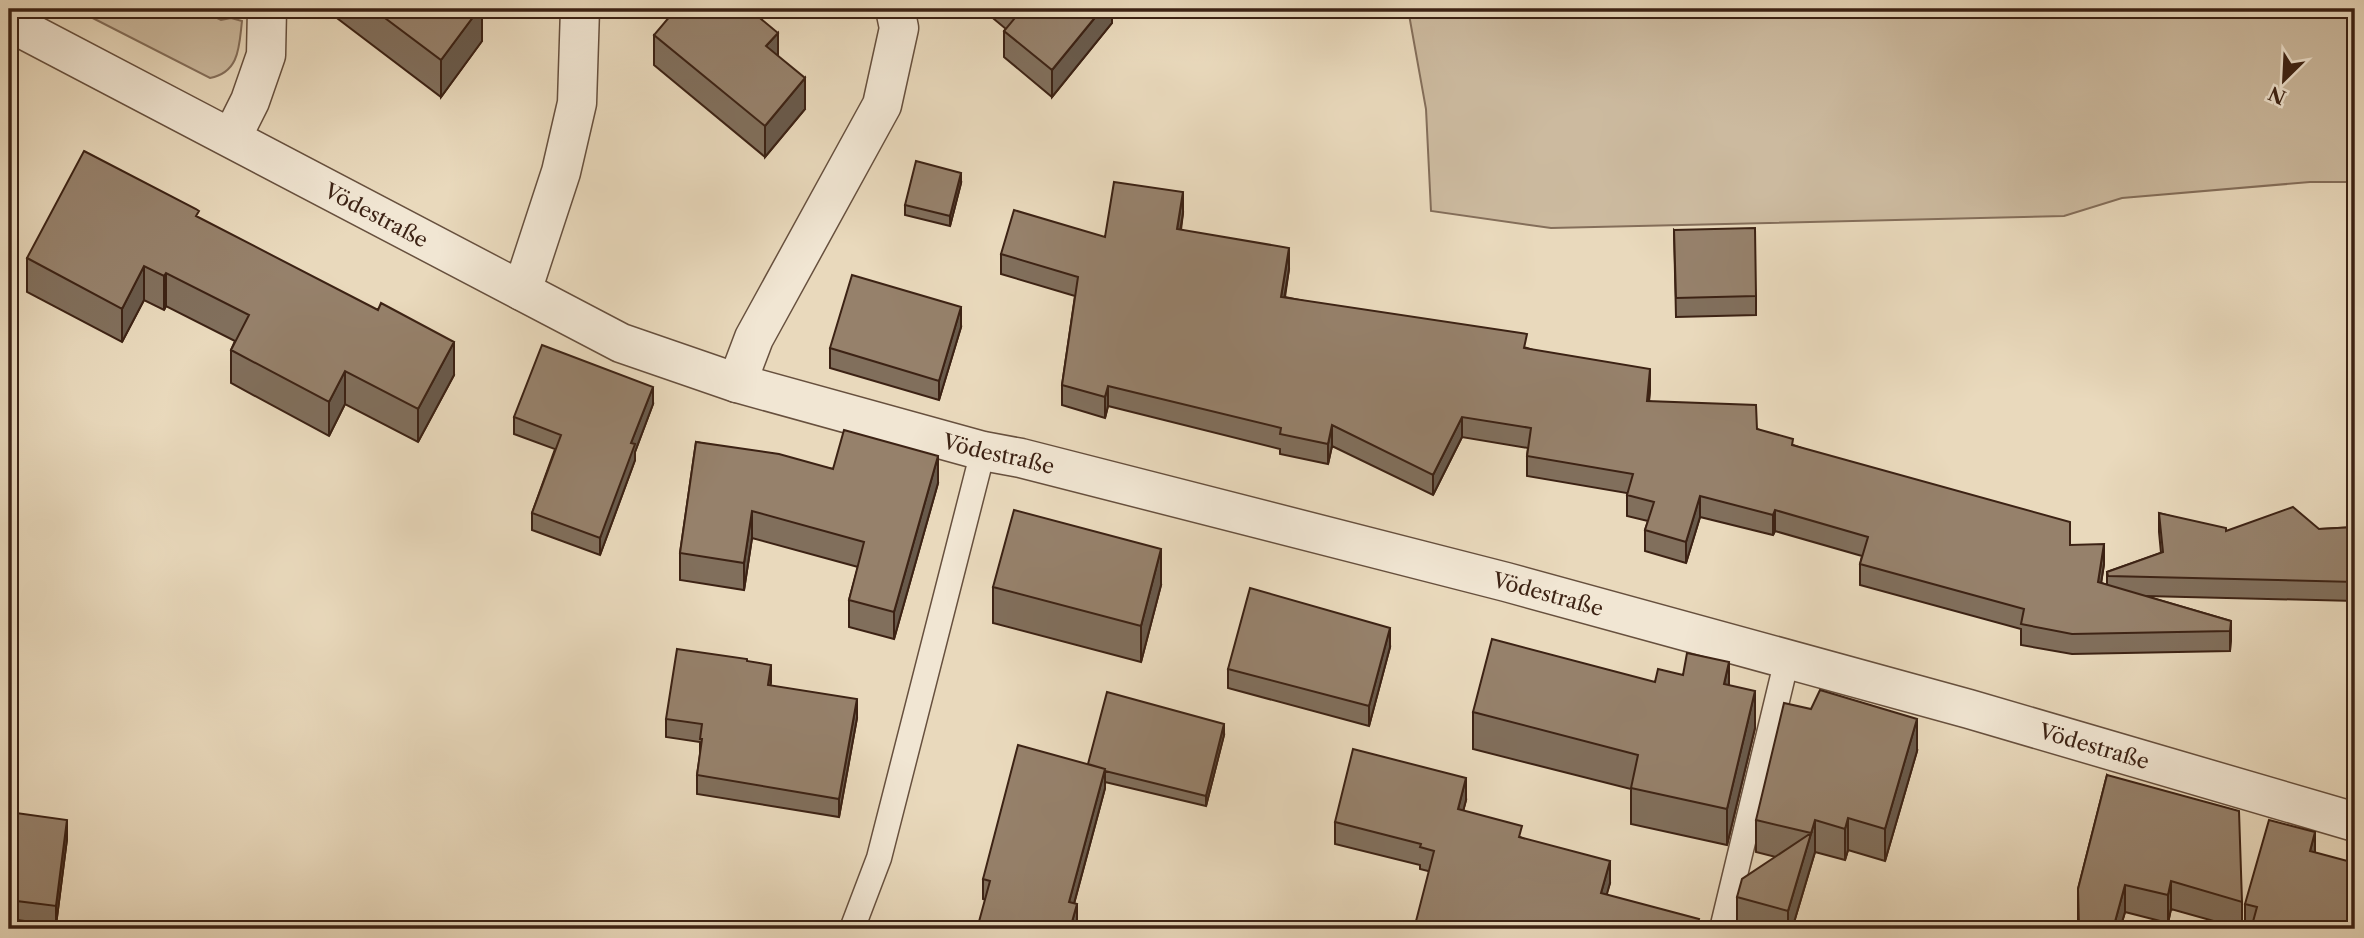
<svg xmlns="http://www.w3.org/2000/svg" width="2364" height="938" font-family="'Libre Caslon Text',serif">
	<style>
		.green { fill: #ccba9f; stroke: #846e5a; stroke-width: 2 }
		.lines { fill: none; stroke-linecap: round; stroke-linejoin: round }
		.service-casing { stroke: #67503e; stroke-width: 27 }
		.minor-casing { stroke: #67503e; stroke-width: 41 }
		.service { stroke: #f1e6d3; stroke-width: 24 }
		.minor { stroke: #f1e6d3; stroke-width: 38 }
		.wall { fill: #816f5c; stroke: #3c2214; stroke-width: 2 }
		.shaded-wall { fill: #695a4b; stroke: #3c2214; stroke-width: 2 }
		.building { fill: #96816b; stroke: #3c2214; stroke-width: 2 }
		.labels { text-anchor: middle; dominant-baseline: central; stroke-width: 5; stroke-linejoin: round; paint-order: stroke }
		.street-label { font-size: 21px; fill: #3c2214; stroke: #f1e6d3 }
	</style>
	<rect width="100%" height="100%" fill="#e9d9bc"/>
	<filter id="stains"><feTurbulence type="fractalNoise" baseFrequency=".00286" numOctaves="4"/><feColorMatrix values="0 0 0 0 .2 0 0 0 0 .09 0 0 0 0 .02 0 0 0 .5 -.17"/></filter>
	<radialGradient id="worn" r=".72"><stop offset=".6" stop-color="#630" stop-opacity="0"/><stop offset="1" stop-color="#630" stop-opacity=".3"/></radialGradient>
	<!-- green -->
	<path class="green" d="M 75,9 L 199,9 L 221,20 L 231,18 L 242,21 C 239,46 240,72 210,78 Z
		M 1408,9 L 2355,9 L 2355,182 L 2310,182 L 2122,198 L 2064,216 L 1551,228 L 1431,211 L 1426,109 Z"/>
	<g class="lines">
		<!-- service casing -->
		<g class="service-casing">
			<path id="service" d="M 852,929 L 879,858 L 983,451
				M 1722,929 L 1787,659"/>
		</g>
		<!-- minor casing -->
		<g class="minor-casing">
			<g id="minor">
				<path id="s1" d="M 9,22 L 621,343 L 737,383 L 983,451 L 1021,458 L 1506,582 L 1969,709 L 2355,822"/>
				<path d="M 232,137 L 250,101 L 266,55 L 267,9"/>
				<path d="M 522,291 L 561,172 L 577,103 L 580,9"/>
				<path d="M 737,383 L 754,338 L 882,105 L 899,28 L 895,9"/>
			</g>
		</g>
		<!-- service -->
		<use href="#service" class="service"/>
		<!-- minor -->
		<use href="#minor" class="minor"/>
	</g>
	<!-- wall -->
	<path class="wall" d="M 325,9 L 482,9 L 482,41 L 441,97 Z
		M 982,9 L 1112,9 L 1112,23 L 1052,97 L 1004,57 L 1004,31 L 1006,29 Z
		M 654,35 L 778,56 L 805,109 L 765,157 L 654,65 Z
		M 961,183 L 950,226 L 905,215 L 905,205 Z
		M 1183,213 L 1181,230 L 1289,269 L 1285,297 L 1527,348 L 1650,390 L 1649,401 L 1757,429 L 1793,445 L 2070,545 L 2104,564 L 2101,583 L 2107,585 L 2107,572 L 2161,553 L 2159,532 L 2159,513 L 2226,531 L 2319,529 L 2355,527 L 2355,601 L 2145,596 L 2231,621 L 2230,651 L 2072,654 L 2021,645 L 2021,629 L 1860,585 L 1860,564 L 1862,556 L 1775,531 L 1773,535 L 1700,517 L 1686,563 L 1645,551 L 1645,530 L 1648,521 L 1627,516 L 1627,493 L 1527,476 L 1527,456 L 1528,448 L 1462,437 L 1433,495 L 1332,446 L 1328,464 L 1280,454 L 1280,449 L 1108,406 L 1105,418 L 1062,405 L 1062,385 L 1075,296 L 1001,274 L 1001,254 L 1105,237 Z
		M 199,218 L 454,375 L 418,442 L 345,404 L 329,436 L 231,383 L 231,350 L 235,341 L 166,306 L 164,310 L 144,300 L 122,342 L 27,292 L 27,258 Z
		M 1674,230 L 1756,296 L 1756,315 L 1676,317 Z
		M 961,327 L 939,400 L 830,368 L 830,348 Z
		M 653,404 L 635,452 L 635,460 L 600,555 L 532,530 L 532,513 L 555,449 L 514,434 L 514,417 Z
		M 696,442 L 833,469 L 938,483 L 894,639 L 849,627 L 849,600 L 858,567 L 752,538 L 744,590 L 680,580 L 680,553 Z
		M 1161,585 L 1141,662 L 993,623 L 993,587 Z
		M 1390,647 L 1369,726 L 1228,688 L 1228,669 Z
		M 747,661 L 770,686 L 857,718 L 839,817 L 697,794 L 697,775 L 700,755 L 700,742 L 666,737 L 666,719 Z
		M 1655,682 L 1729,685 L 1755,728 L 1727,845 L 1631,824 L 1631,789 L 1473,749 L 1473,712 Z
		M 1224,735 L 1206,806 L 1105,782 L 1105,788 L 1074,904 L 1077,924 L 983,899 L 983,879 L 1088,764 Z
		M 1917,751 L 1885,861 L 1848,850 L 1845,860 L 1815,852 L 1792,929 L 1737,928 L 1737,897 L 1776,857 L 1756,852 L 1756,820 Z
		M 2107,775 L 2242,902 L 2242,929 L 2171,909 L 2168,923 L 2125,912 L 2120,929 L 2078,929 L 2078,889 Z
		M 1466,800 L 1463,811 L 1522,838 L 1610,883 L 1606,895 L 1699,929 L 1428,871 L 1420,869 L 1420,865 L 1335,844 L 1335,822 Z
		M 9,812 L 67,839 L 56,925 L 9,919 Z
		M 2315,852 L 2355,929 L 2245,929 L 2245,904 Z"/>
	<!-- shaded-wall -->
	<path class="shaded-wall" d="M 479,9 L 482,9 L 482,41 L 441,97 L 441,60 Z
		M 1102,9 L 1112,9 L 1112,23 L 1052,97 L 1052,70 Z
		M 778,33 L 778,64 L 766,46 Z
		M 805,78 L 805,109 L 765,157 L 765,126 Z
		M 961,173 L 961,183 L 950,226 L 950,216 Z
		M 1183,192 L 1183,213 L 1177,250 L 1177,229 Z
		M 1289,248 L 1289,269 L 1281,317 L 1281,297 Z
		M 144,266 L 144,300 L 122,342 L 122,309 Z
		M 15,270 L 15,302 L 9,325 L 9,294 Z
		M 166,273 L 166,306 L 164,310 L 164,276 Z
		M 961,307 L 961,327 L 939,400 L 939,381 Z
		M 454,342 L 454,375 L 418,442 L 418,409 Z
		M 1650,369 L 1650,390 L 1647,422 L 1647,401 Z
		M 345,371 L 345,404 L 329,436 L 329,402 Z
		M 1108,386 L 1108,406 L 1105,418 L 1105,397 Z
		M 653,387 L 653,404 L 635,452 L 635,460 L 600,555 L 600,538 L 631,443 Z
		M 1462,417 L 1462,437 L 1433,495 L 1433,475 Z
		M 1332,425 L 1332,446 L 1328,464 L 1328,444 Z
		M 938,456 L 938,483 L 894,639 L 894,612 Z
		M 1700,496 L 1700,517 L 1686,563 L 1686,542 Z
		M 1775,510 L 1775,531 L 1773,535 L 1773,515 Z
		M 752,511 L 752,538 L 744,590 L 744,563 Z
		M 2104,544 L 2104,564 L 2098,603 L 2098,582 Z
		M 1161,549 L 1161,585 L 1141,662 L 1141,626 Z
		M 2231,621 L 2231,641 L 2230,651 L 2230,631 Z
		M 1390,628 L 1390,647 L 1369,726 L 1369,706 Z
		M 1729,662 L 1729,698 L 1724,684 Z
		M 771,665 L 771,683 L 768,703 L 768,685 Z
		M 1755,691 L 1755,728 L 1727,845 L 1727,809 Z
		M 857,699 L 857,718 L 839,817 L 839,799 Z
		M 1917,719 L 1917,751 L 1885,861 L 1885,829 Z
		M 1224,724 L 1224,735 L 1206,806 L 1206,796 Z
		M 1105,769 L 1105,788 L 1069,922 L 1069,902 Z
		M 1466,778 L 1466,800 L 1458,831 L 1458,809 Z
		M 1848,818 L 1848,850 L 1845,860 L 1845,829 Z
		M 67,820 L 67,839 L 56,925 L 56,906 Z
		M 1815,820 L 1815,852 L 1792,929 L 1788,929 L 1788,911 Z
		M 2315,832 L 2315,859 L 2310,851 Z
		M 1610,861 L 1610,883 L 1601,915 L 1601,893 Z
		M 2171,881 L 2171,909 L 2168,923 L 2168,895 Z
		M 2125,885 L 2125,912 L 2120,929 L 2113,929 Z
		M 1077,904 L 1077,924 L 1075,929 L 1070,929 Z"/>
	<!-- building -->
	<path class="building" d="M 373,9 L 479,9 L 441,60 Z
		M 676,9 L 749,9 L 778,33 L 766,46 L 805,78 L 765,126 L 654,35 Z
		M 1014,9 L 1102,9 L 1052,70 L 1004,31 L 1019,13 Z
		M 84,151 L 196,209 L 199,211 L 196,216 L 378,310 L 381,303 L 454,342 L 418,409 L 345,371 L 329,402 L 231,350 L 249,315 L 166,273 L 164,276 L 144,266 L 122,309 L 27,258 Z
		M 916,161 L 961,173 L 950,216 L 905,205 Z
		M 1114,182 L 1183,192 L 1177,229 L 1289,248 L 1281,297 L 1527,334 L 1524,348 L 1650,369 L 1647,401 L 1756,405 L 1757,429 L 1793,439 L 1792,445 L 2070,522 L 2070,545 L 2104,544 L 2098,582 L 2231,621 L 2230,631 L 2072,634 L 2021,624 L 2024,609 L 1860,564 L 1868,537 L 1775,510 L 1773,515 L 1700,496 L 1686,542 L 1645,530 L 1654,502 L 1627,495 L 1633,474 L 1527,456 L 1531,428 L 1462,417 L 1433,475 L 1332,425 L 1328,444 L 1280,434 L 1281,428 L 1108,386 L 1105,397 L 1062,385 L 1078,277 L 1001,254 L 1014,210 L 1105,237 Z
		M 1755,228 L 1756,296 L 1676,298 L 1674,230 Z
		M 9,269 L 15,270 L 9,294 Z
		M 852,275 L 961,307 L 939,381 L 830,348 Z
		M 542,345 L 653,387 L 631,443 L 635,444 L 600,538 L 532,513 L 561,435 L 514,417 Z
		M 844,430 L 938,456 L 894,612 L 849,600 L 864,542 L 752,511 L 744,563 L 680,553 L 696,442 L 779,454 L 833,469 Z
		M 2293,507 L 2319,529 L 2355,527 L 2355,582 L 2108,576 L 2107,572 L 2163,552 L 2159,513 L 2226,528 L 2226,531 Z
		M 1014,510 L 1161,549 L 1141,626 L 993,587 Z
		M 1250,588 L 1390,628 L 1369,706 L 1228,669 Z
		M 1492,639 L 1655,682 L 1658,669 L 1683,675 L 1687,653 L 1729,662 L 1724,684 L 1755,691 L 1727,809 L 1631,788 L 1638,755 L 1473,712 Z
		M 677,649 L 747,659 L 747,661 L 771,665 L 768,685 L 857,699 L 839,799 L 697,775 L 702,739 L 700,739 L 702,724 L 666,719 Z
		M 1820,690 L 1917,719 L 1885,829 L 1848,818 L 1845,829 L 1815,820 L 1788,911 L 1737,897 L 1742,879 L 1811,833 L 1756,820 L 1784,703 L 1811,709 Z
		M 1107,692 L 1224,724 L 1206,796 L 1105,771 L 1105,769 L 1088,764 Z
		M 1018,745 L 1105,769 L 1069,902 L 1077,904 L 1070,929 L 977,929 L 990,881 L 983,879 Z
		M 1353,749 L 1466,778 L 1458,809 L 1522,826 L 1519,837 L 1610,861 L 1601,893 L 1699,919 L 1696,929 L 1414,929 L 1434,851 L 1420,847 L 1421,844 L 1335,822 Z
		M 2107,775 L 2239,811 L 2242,902 L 2171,881 L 2168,895 L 2125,885 L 2113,929 L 2079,929 L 2078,889 Z
		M 9,812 L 67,820 L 56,906 L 9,900 Z
		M 2269,820 L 2315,832 L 2310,851 L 2355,863 L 2355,929 L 2251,929 L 2257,907 L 2245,904 Z
		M 1258,923 L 1280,929 L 1256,929 Z"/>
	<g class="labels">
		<!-- street labels -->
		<g class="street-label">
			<text stroke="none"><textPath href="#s1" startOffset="415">Vödestraße</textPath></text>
			<text stroke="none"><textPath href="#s1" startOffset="1085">Vödestraße</textPath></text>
			<text stroke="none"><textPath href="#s1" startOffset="1652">Vödestraße</textPath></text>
			<text stroke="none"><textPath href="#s1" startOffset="2219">Vödestraße</textPath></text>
		</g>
	</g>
	<!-- margin -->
	<rect width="2364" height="938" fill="none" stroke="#e9d9bc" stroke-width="35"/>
	<rect x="10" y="10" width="2343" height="917" fill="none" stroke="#3c2214" stroke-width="3.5"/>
	<rect x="18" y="18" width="2329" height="903" fill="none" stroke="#3c2214" stroke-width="2"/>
	<!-- north arrow -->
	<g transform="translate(2284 80) rotate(204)" stroke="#f1e6d3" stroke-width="5" paint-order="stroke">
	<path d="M0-5L12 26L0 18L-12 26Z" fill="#3c2214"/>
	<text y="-10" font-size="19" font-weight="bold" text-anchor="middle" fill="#3c2214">N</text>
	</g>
	<rect width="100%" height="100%" filter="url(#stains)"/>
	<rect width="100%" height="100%" fill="url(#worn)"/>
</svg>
